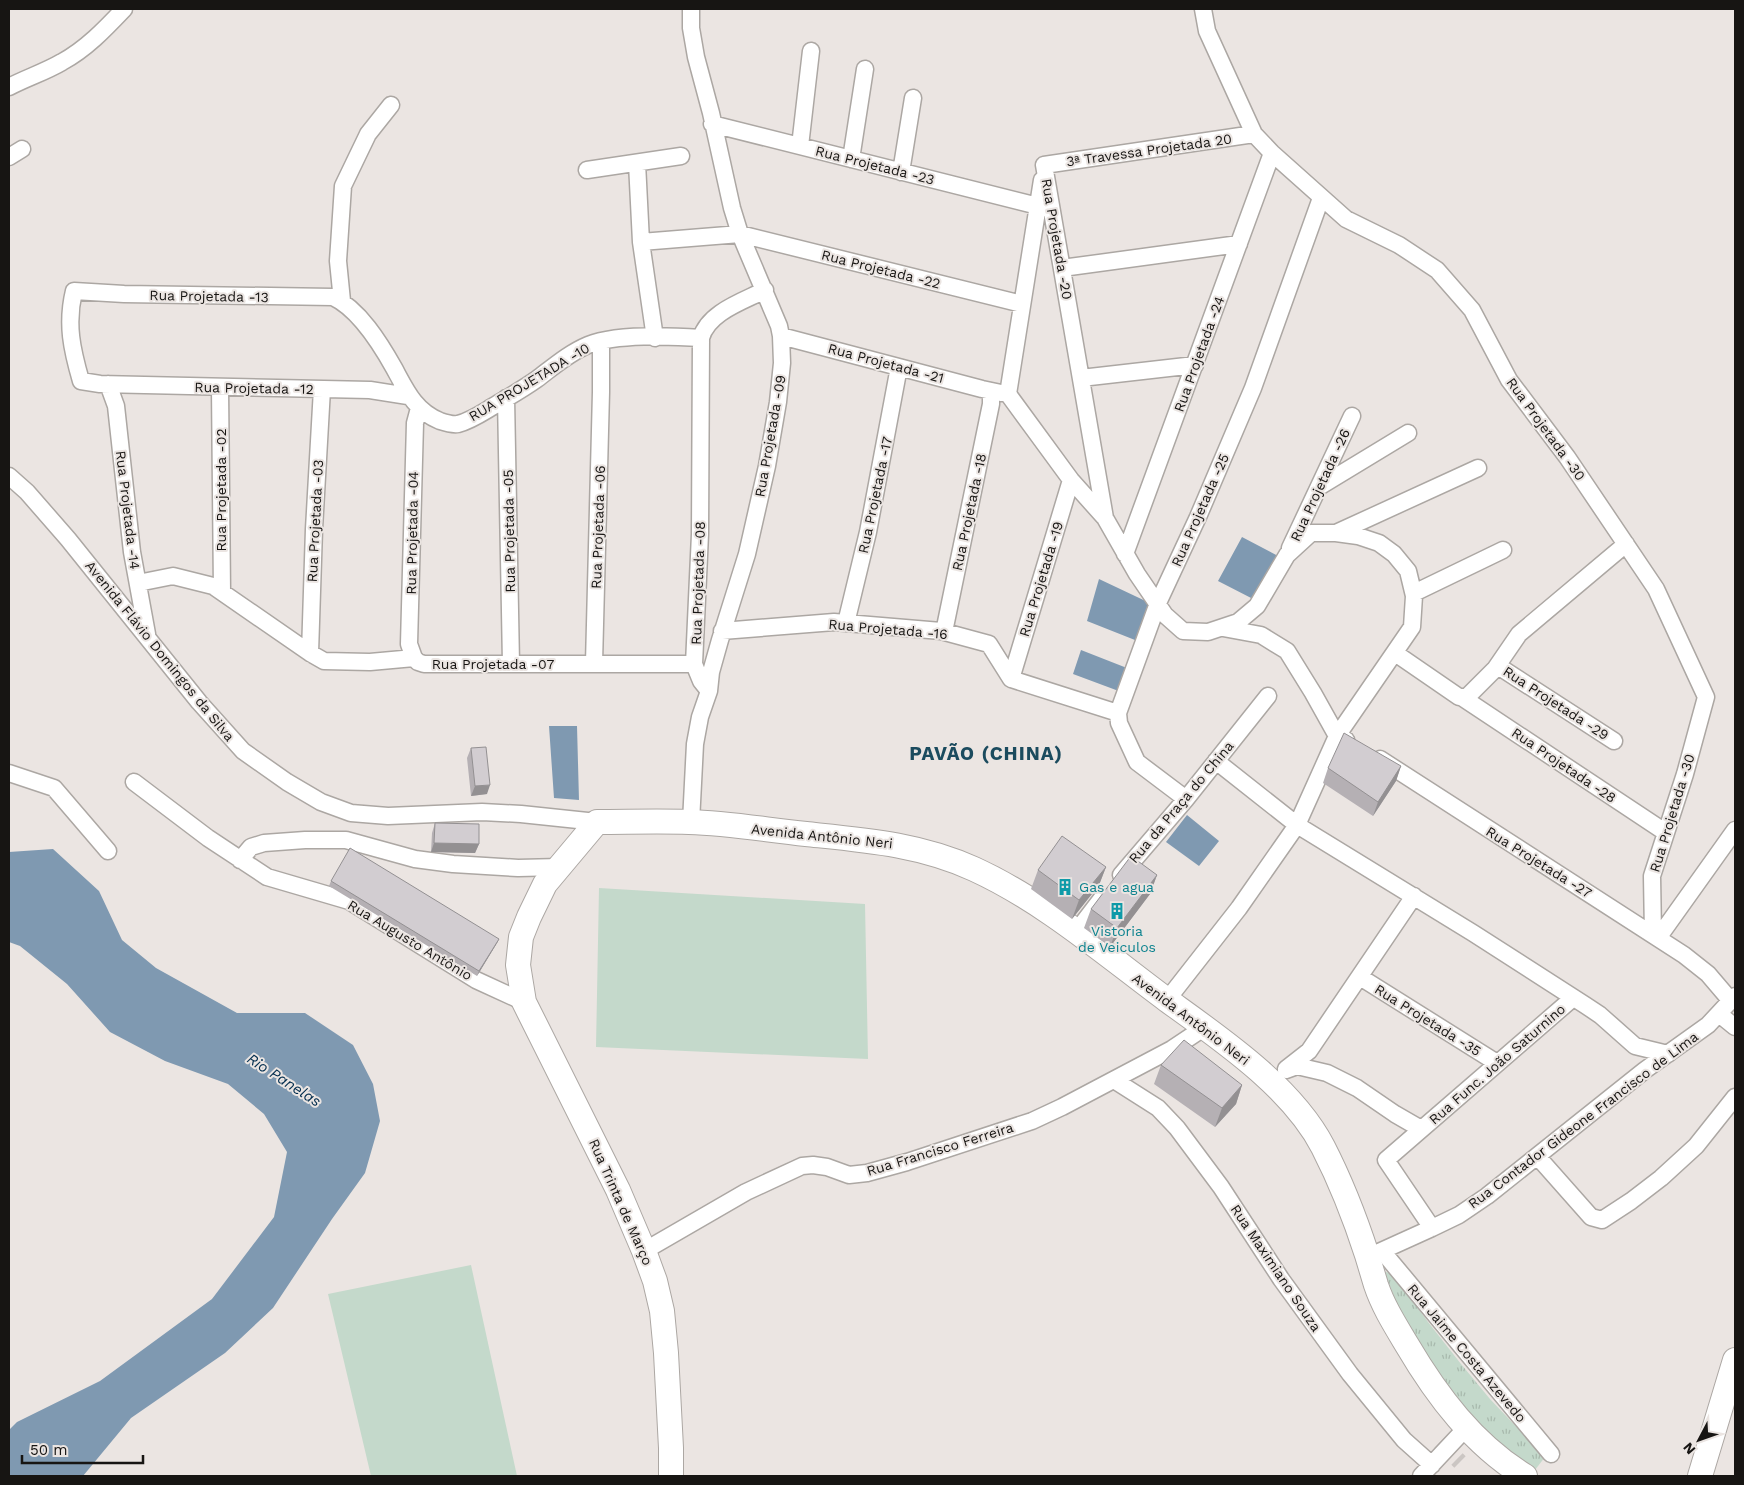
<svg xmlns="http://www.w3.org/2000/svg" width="1744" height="1485" font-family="'Work Sans',sans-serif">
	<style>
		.grass { fill: url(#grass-tufts) }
		.garden { fill: #c4d9cb }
		.water { fill: #7f99b1 }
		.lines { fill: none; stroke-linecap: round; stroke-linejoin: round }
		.street-tunnel { stroke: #cbc6c3; stroke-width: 16; stroke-dasharray: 16 8; stroke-linecap: butt }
		.street-casing { stroke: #aca7a3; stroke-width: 19 }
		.secondary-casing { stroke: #aca7a3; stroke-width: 26 }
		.street { stroke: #fff; stroke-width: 16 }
		.secondary { stroke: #fff; stroke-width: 24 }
		.wall { fill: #b5b0b4 }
		.shaded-wall { fill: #939092 }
		.building { fill: #d2cdd1; stroke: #939092 }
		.labels { text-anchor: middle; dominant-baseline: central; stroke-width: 4; stroke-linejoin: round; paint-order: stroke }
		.street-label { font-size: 14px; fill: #171513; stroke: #ebe5e2 }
		.culture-label { font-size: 14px; fill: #0d838f; stroke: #ebe5e2; text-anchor: start }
		.water-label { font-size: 15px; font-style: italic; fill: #002c4d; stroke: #ebe5e2 }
		.district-label { font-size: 19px; font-weight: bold; letter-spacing: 1px; fill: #1b4b5e; stroke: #ebe5e2 }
	</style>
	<defs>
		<pattern id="grass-tufts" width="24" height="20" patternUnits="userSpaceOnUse" patternTransform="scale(1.25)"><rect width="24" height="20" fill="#c4d9cb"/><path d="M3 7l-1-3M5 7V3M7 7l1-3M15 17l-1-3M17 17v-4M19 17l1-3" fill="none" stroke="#a8b9ad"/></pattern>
	</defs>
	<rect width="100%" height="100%" fill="#ebe5e2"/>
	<!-- grass -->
	<path class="grass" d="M 1384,1271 L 1395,1276 L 1428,1322 L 1461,1364 L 1490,1399 L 1545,1457 L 1535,1470 L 1516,1461 L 1482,1429 L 1445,1387 L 1410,1336 Z"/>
	<!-- garden -->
	<path class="garden" d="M 599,888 L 865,904 L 868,1059 L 596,1047 Z
		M 471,1265 L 517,1476 L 371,1476 L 328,1294 Z"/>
	<!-- water -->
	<path class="water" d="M 1242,537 L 1280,557 L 1255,600 L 1218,581 Z
		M 1099,579 L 1154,605 L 1140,642 L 1087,621 Z
		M 1081,650 L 1132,670 L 1124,693 L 1073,674 Z
		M 549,726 L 577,726 L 579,800 L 554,798 Z
		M 1187,815 L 1219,841 L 1199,866 L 1166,842 Z
		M 53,849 L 99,891 L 122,940 L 156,968 L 237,1013 L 305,1013 L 353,1045 L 373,1084 L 380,1121 L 365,1173 L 332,1219 L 273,1308 L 225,1353 L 131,1418 L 83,1476 L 9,1476 L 9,1430 L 17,1422 L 100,1381 L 212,1299 L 274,1217 L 287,1152 L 264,1114 L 228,1084 L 165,1061 L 110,1032 L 67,984 L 20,946 L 9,942 L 9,852 Z"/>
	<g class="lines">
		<!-- street-tunnel -->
		<path class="street-tunnel" d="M 1440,1442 L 1460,1462"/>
		<!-- street casing -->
		<g class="street-casing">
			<path id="street" d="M 691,9 L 691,28 L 696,57 L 711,113 L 732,208 L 740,234 L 779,326 L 781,336 L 782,363 L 778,402 L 767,466 L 747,554 L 720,640 L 711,672 L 709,691 L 700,717 L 695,744 L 691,822
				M 1203,9 L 1207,31 L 1254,134 L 1272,153 L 1346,219 L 1399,245 L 1437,270 L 1472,310 L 1509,380 L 1567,457 L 1656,589 L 1706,697 L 1685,774 L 1652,876 L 1653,934
				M 9,87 C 26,78 45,72 62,62 C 86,49 105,29 124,9
				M 712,124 L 1038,206
				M 800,146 L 811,51
				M 9,157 L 22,149
				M 851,159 L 865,69
				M 637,163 L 641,242 L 655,338
				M 1044,165 L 1105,518 L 1137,574 L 1165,615 L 1183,631 L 1208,632 L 1238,622 L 1257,606 L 1287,555 L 1311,533 L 1336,533 L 1358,536 L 1379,543 L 1394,554 L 1408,571 L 1414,596 L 1412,627 L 1337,736 L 1297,825 L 1239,908 L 1167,1000
				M 1044,165 L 1254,134
				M 587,170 L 681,156
				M 901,172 L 913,98
				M 1042,180 L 1008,394 L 1071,480 L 1104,517
				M 641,242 L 740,234 L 1022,304
				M 1062,268 L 1239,244
				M 342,301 L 338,261 L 343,186 L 368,134 L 391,105
				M 781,336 L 982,389 L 1001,393
				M 701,338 L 700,534 L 694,664 L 701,681 L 709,691
				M 1081,378 L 1195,365
				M 108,384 L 116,406 L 132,552 L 147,634
				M 220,388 L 222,592
				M 408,396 L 370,390 L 100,384 L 81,381 C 72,350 66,324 74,291 L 124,294 L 333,297 C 359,309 380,343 394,368 C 406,390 415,411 440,421 C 446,423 452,425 458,424 C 470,421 482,413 492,407 C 507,398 523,389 537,379 C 553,367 569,353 588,345 C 615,334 672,336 701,338 C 708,312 744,301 765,290
				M 506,398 L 511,664
				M 9,476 L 27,492 L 68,539 L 199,702 L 243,751 L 287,782 L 321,802 L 351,813 L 388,816 L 482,812 L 521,814 L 597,822
				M 1319,487 L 1408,433
				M 1336,533 L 1478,468
				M 1290,548 L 1352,416
				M 1125,554 L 1272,153
				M 138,583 L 173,576 L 213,586 L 310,653 L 324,661 L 370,662 L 414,658 L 418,662 L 424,664 L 694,664
				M 1414,593 L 1503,550
				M 846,623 L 868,532 L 899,367
				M 1223,628 L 1261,635 L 1287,651 L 1313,693 L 1337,736 L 1346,740
				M 722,631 L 834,622 L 941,631 L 989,644 L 1011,679 L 1118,713
				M 944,632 L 991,404 L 991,391
				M 310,653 L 314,529 L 322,389
				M 1395,653 L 1459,697 L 1467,697 L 1495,669 L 1519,634 L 1626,544
				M 414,658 L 409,644 L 415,423 L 419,408
				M 594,663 L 601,392 L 601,342
				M 1498,666 L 1614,741
				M 1011,679 L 1071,480
				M 1463,698 L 1665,832
				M 1380,759 L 1684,955 L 1708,974 L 1731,1001
				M 1216,761 L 1297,825 L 1473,933 L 1585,1005 L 1600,1015 L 1635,1046 L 1668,1054
				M 9,773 L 54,788 L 108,851
				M 134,782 L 208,838 L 267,877 L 349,901 L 476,980 L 524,1002
				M 1186,799 L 1137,762 L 1119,723 L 1118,713 L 1158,603 L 1198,517 L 1253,388 L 1321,198
				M 240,860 L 251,847 L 264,843 L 305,840 L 346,840 L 415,859 L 453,864 L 518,868 L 560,867
				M 1121,875 L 1186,799 L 1268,696
				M 1076,932 L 1102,898
				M 1658,938 L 1735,830
				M 1360,977 L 1497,1063
				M 1719,1014 L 1735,1027
				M 1286,1069 L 1309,1051 L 1414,896
				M 1286,1070 L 1297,1066 L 1327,1073 L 1357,1088 L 1395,1114 L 1421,1129
				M 1114,1080 L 1158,1108 L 1177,1128 L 1221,1187 L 1281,1279 L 1350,1374 L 1404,1440 L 1432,1465
				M 1537,1156 L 1591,1217 L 1602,1220 L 1631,1201 L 1661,1178 L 1696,1146 L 1735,1097
				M 1432,1228 L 1386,1160 L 1573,998
				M 644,1251 L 746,1192 L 802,1166 L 813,1165 L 827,1167 L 849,1175 L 867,1173 L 907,1162 L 1032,1121 L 1062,1107 L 1172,1049 L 1205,1027
				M 1383,1252 L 1551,1454
				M 1368,1257 L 1432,1228 L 1459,1215 L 1487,1196 L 1645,1070 L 1708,1025 L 1735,996
				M 1421,1476 L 1466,1428"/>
		</g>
		<!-- secondary casing -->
		<g class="secondary-casing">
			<path id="secondary" d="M 671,1476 L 671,1448 L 666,1353 L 662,1311 L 655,1281 L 644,1251 L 618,1190 L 524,1002 L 518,965 L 521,937 L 529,917 L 545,884 L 597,822 C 627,822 658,821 689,822 C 728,823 767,830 806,834 C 864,840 919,844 974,869 C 1044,901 1105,954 1167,1000 C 1221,1039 1292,1087 1323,1147 C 1341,1182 1355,1218 1367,1255 C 1370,1265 1373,1275 1376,1285 C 1383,1306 1395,1325 1407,1345 C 1437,1396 1474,1445 1525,1476
				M 1700,1476 L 1735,1360"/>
		</g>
		<!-- street -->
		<use href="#street" class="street"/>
		<!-- secondary -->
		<use href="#secondary" class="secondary"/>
	</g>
	<!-- wall -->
	<path class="wall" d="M 471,748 L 487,794 L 471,796 L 467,758 Z
		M 1401,766 L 1396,781 L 1373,816 L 1323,783 L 1328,768 Z
		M 435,823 L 479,844 L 475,853 L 431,852 L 432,833 Z
		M 1106,867 L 1099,885 L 1072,919 L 1031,889 L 1038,870 Z
		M 1157,875 L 1150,894 L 1110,947 L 1084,928 L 1091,909 Z
		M 331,881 L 499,939 L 497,943 L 477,976 L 329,886 Z
		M 1161,1065 L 1242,1085 L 1236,1104 L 1215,1127 L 1154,1084 Z"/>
	<!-- shaded-wall -->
	<path class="shaded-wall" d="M 1401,766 L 1396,781 L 1373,816 L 1378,802 Z
		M 490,785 L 487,794 L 471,796 L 475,786 Z
		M 434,843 L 479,844 L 475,853 L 431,852 Z
		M 1106,867 L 1099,885 L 1072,919 L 1079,900 Z
		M 1157,875 L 1150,894 L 1110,947 L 1117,928 Z
		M 499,939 L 497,943 L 477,976 L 479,971 Z
		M 1242,1085 L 1236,1104 L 1215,1127 L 1222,1108 Z"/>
	<!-- building -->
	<path class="building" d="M 1344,733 L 1401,766 L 1378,802 L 1328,768 Z
		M 486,747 L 490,785 L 475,786 L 471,748 Z
		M 435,823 L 479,824 L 479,844 L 434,843 Z
		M 1062,836 L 1106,867 L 1079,900 L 1038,870 Z
		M 350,848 L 499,939 L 479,971 L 331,881 Z
		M 1131,856 L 1157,875 L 1117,928 L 1091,909 Z
		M 1184,1040 L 1242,1085 L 1222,1108 L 1161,1065 Z"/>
	<!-- icons -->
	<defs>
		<g id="building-bare" transform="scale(1.35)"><path d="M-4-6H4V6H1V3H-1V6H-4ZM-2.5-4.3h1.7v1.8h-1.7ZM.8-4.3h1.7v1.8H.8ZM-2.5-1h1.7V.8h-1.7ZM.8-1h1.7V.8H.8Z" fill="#0f9aa8" stroke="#ebe5e2" stroke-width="2.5" paint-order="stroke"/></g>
	</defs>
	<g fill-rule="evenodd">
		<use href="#building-bare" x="1065" y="887"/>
		<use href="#building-bare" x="1117" y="911"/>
	</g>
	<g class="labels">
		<!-- street labels -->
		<g class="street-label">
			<text transform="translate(1149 150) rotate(-8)">3ª Travessa Projetada 20</text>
			<text transform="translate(875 165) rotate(14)">Rua Projetada -23</text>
			<text transform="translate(1057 239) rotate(80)">Rua Projetada -20</text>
			<text transform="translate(881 269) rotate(14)">Rua Projetada -22</text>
			<text transform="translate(209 296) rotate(1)">Rua Projetada -13</text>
			<text transform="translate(1199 354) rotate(-70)">Rua Projetada -24</text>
			<text transform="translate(886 363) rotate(15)">Rua Projetada -21</text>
			<text transform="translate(529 382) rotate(-31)">RUA PROJETADA -10</text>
			<text transform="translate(254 388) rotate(1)">Rua Projetada -12</text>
			<text transform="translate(1546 429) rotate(54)">Rua Projetada -30</text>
			<text transform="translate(770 436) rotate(-80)">Rua Projetada -09</text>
			<text transform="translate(1320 485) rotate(-65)">Rua Projetada -26</text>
			<text transform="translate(221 490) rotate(-90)">Rua Projetada -02</text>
			<text transform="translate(875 495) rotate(-78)">Rua Projetada -17</text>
			<text transform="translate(128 510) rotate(83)">Rua Projetada -14</text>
			<text transform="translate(1200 510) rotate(-66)">Rua Projetada -25</text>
			<text transform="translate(969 512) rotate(-78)">Rua Projetada -18</text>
			<text transform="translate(315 521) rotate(-87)">Rua Projetada -03</text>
			<text transform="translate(598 527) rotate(-88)">Rua Projetada -06</text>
			<text transform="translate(509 531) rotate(-91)">Rua Projetada -05</text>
			<text transform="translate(412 533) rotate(-89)">Rua Projetada -04</text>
			<text transform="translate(1041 579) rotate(-73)">Rua Projetada -19</text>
			<text transform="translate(698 583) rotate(-88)">Rua Projetada -08</text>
			<text transform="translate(888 629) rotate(5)">Rua Projetada -16</text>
			<text transform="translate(160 651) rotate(51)">Avenida Flávio Domingos da Silva</text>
			<text x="493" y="664">Rua Projetada -07</text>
			<text transform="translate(1556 703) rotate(33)">Rua Projetada -29</text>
			<text transform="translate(1564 765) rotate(34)">Rua Projetada -28</text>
			<text transform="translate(1181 802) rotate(-50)">Rua da Praça do China</text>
			<text transform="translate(1672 813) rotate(-73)">Rua Projetada -30</text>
			<text transform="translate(822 836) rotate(6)">Avenida Antônio Neri</text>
			<text transform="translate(1539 862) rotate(32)">Rua Projetada -27</text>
			<text transform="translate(410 940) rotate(31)">Rua Augusto Antônio</text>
			<text transform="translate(1191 1019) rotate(37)">Avenida Antônio Neri</text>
			<text transform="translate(1428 1020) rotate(32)">Rua Projetada -35</text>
			<text transform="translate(1497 1064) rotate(-41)">Rua Func. João Saturnino</text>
			<text transform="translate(1583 1120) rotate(-37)">Rua Contador Gideone Francisco de Lima</text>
			<text transform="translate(940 1149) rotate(-17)">Rua Francisco Ferreira</text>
			<text transform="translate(621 1202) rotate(66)">Rua Trinta de Março</text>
			<text transform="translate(1276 1268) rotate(56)">Rua Maximiano Souza</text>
			<text transform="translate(1467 1353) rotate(50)">Rua Jaime Costa Azevedo</text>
		</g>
		<!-- culture labels -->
		<g class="culture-label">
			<text x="1079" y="887">Gas e agua</text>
			<text x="1117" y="931" text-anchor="middle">Vistoria<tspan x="1117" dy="16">de Veiculos</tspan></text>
		</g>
		<!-- water labels -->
		<g class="water-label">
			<text transform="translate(284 1080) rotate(33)">Rio Panelas</text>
		</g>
		<!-- district labels -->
		<g class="district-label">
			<text x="986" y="753">PAVÃO (CHINA)</text>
		</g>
	</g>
	<!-- border -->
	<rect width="1744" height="1485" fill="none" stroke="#171513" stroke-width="20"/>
	<!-- north arrow -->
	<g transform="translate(1699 1440) rotate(229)" stroke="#ebe5e2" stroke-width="4" paint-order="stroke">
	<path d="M0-4L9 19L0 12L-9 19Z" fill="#171513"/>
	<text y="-8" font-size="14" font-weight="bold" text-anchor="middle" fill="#171513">N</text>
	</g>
	<!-- scale -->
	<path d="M22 1455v8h121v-8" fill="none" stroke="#171513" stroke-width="2.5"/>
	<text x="30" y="1455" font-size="15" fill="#171513" stroke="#ebe5e2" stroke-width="4" paint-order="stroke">50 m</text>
</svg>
